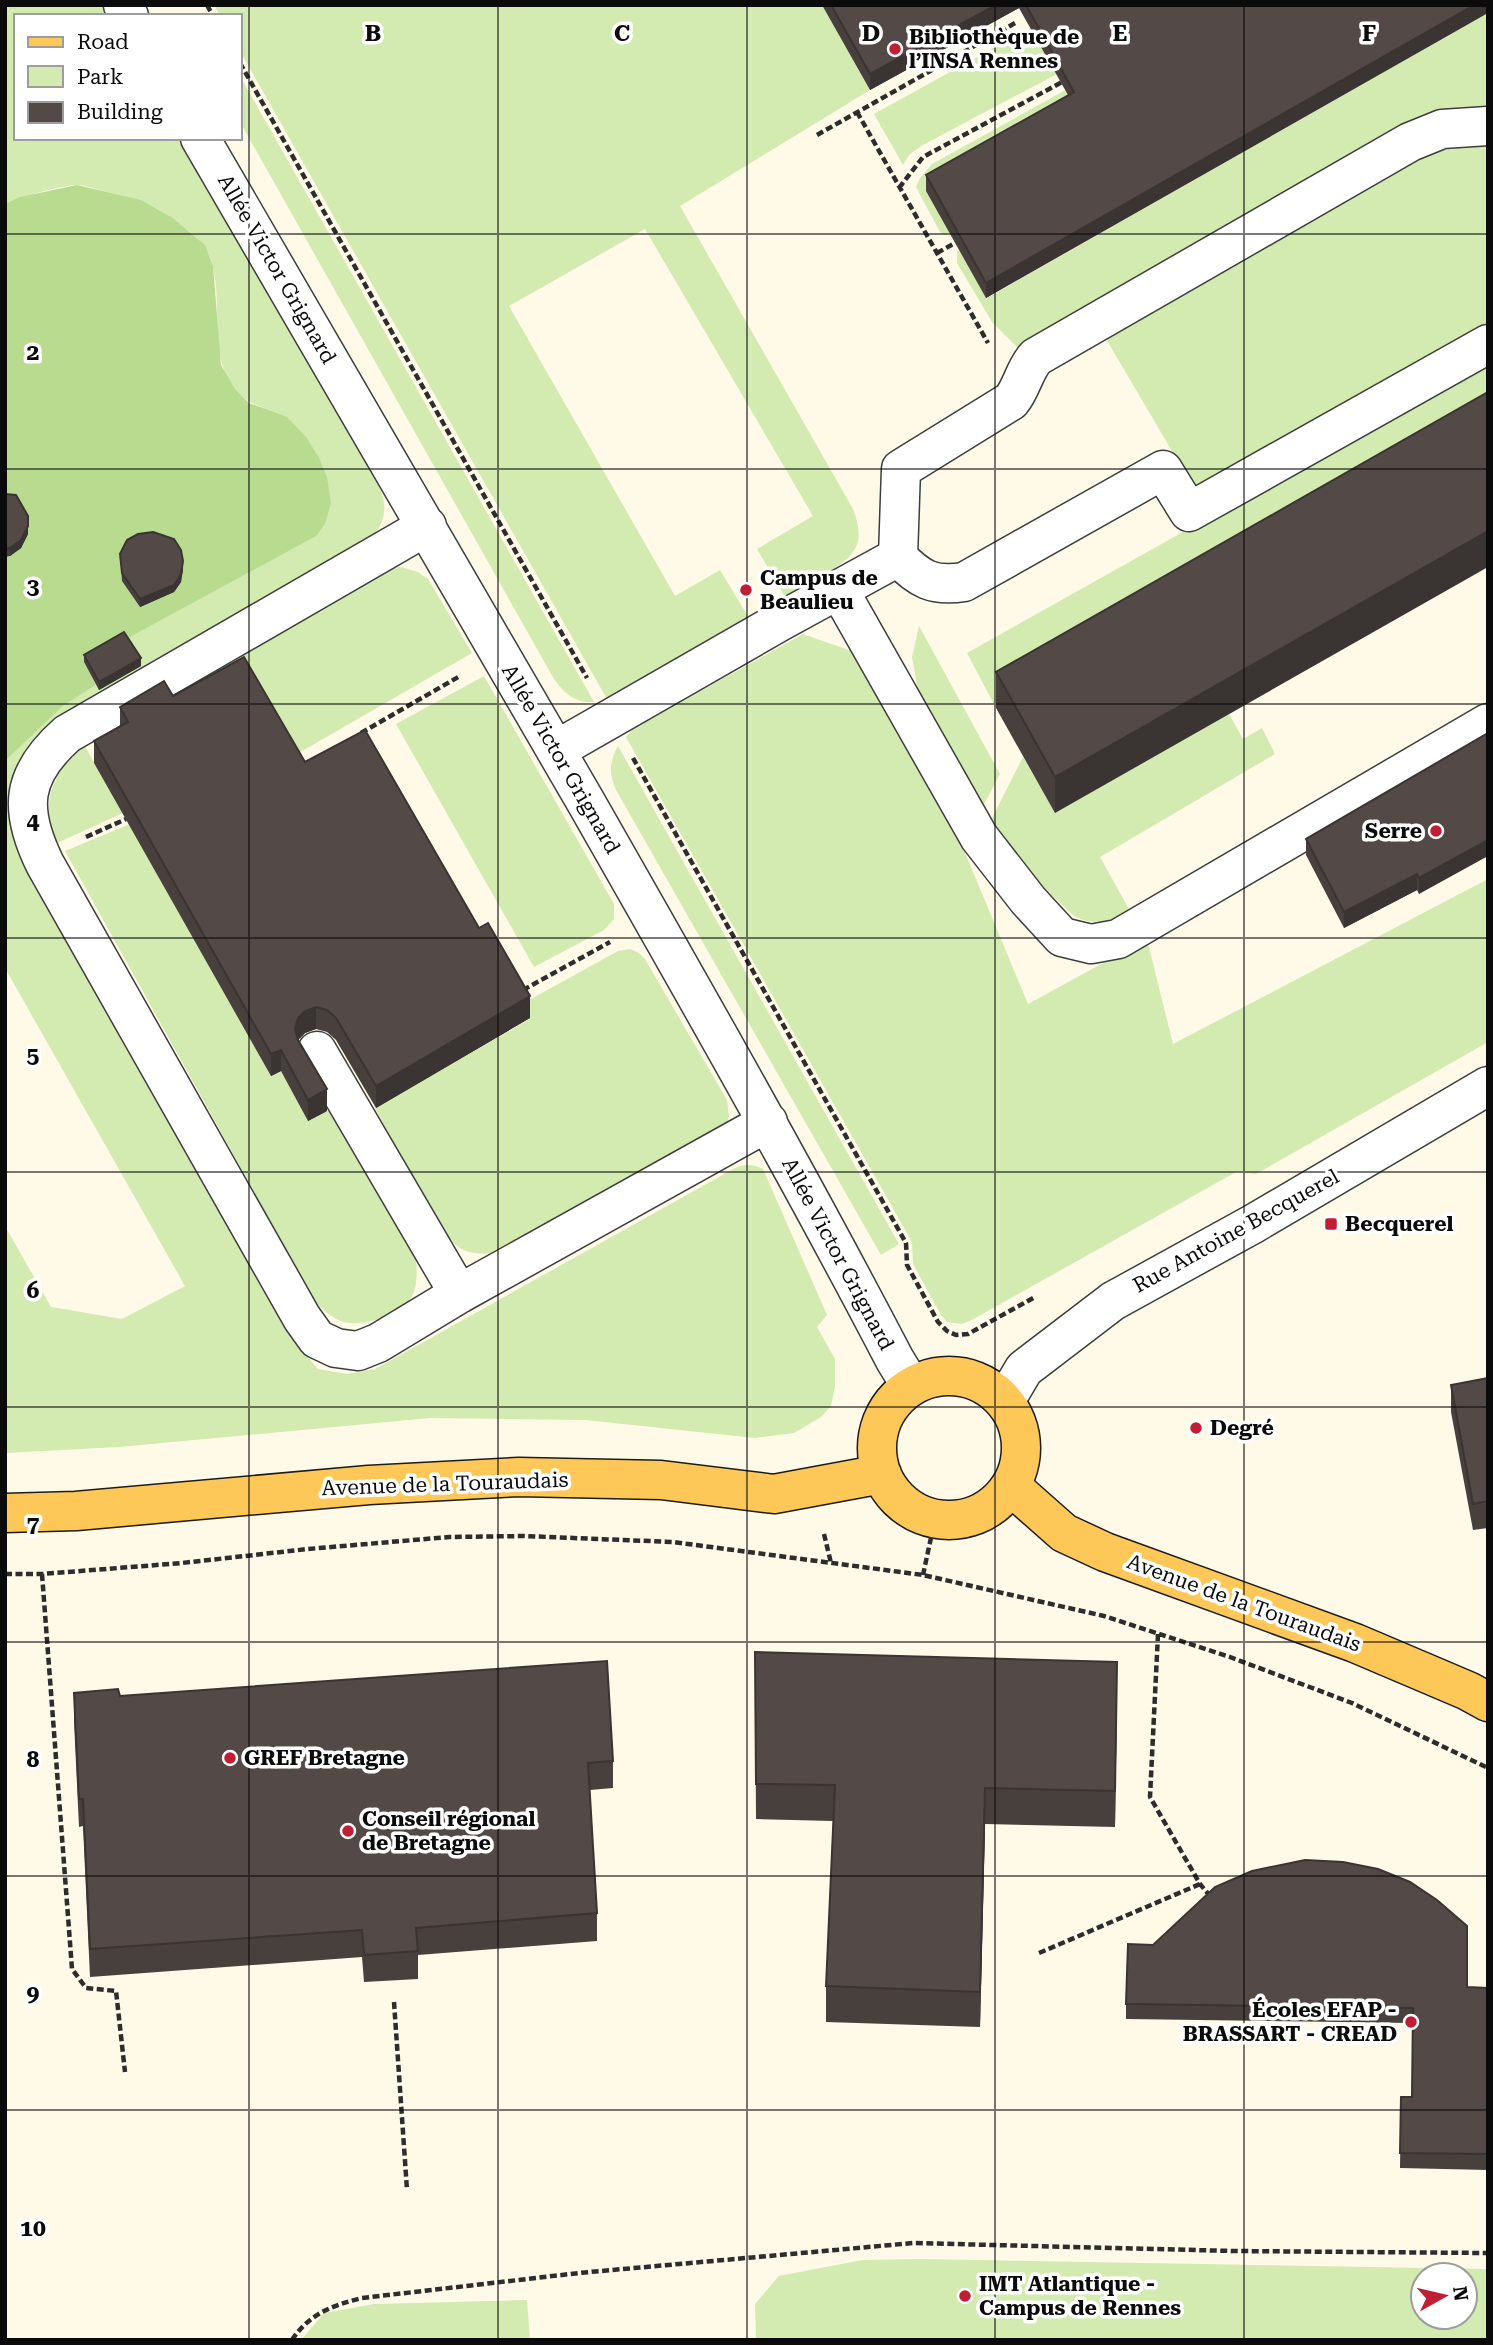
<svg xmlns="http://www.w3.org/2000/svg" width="1493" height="2345" font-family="'Roboto Serif',serif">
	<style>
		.green { fill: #d3eab1; fill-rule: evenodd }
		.forest { fill: #b8db90 }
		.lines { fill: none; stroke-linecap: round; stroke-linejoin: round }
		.minor-casing { stroke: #3e3e3e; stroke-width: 41 }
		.major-casing { stroke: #1c1c1c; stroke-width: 41 }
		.path { stroke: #2d2d2d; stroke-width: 4.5; stroke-dasharray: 7 3.5; stroke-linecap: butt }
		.minor { stroke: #fff; stroke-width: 38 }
		.major { stroke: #fec859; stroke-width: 38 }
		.wall { fill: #47403d }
		.shaded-wall { fill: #3a3432 }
		.building { fill: #534a47; stroke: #3a3432; stroke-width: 2 }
		.grid { fill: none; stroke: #0b0b0b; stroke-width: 2; stroke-opacity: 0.55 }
		.poi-dot { fill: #bf1e34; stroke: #fff; stroke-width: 2.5 }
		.labels { text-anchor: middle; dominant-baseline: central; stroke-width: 7; stroke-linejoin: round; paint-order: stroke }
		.poi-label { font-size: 21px; font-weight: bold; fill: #0b0b0b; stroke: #fff; text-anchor: start }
		.street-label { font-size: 21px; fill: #0b0b0b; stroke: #fff }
		.grid-label { font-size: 23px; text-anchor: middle; font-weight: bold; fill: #0b0b0b; stroke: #fff; stroke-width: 7; stroke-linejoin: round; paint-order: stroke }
	</style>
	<rect width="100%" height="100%" fill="#fff9e8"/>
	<!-- green -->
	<path class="green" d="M 5,5 L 105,5 L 111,16 L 16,16 L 16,138 L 181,138 L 377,483 C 387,502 388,518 373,536 L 62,715 L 44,731 L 29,873 L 298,1346 L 318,1369 L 347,1374 L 375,1369 L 735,1168 C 745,1164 753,1164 763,1169 L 827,1315 L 817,1327 L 835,1359 L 835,1387 L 831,1406 L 821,1417 L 794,1433 L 755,1438 L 586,1420 L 430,1418 L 119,1447 L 5,1453 L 5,1226 L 51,1307 L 122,1319 L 185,1286 L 5,968 L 5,761 L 63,706 L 96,685 L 84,662 L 201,598 L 264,408 C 191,383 234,295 205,247 C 202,241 195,237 190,232 C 158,205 139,199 99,190 C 92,188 84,185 78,185 C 60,185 21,197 5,204 Z
		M 214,5 L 822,5 L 870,90 L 680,206 L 853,509 C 867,546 854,557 823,575 C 811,582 798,590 785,597 L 757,549 L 813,516 L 645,229 L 509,306 L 675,596 L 720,570 L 749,618 L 607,699 L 240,51 L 240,16 L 220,16 Z
		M 1187,5 L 921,146 L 909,155 L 903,165 L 874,114 L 1030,28 Z
		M 1205,13 L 951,234 L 944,235 L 940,232 L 916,187 L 920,178 L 932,164 Z
		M 1488,13 L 1488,110 L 1088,309 L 1018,348 L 992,322 L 957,263 L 957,252 L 959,250 L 987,298 Z
		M 240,76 L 594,702 C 575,703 565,694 554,679 L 240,122 Z
		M 1488,140 L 1488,328 L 1196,492 L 1102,332 L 1428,148 Z
		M 1488,361 L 1488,428 L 996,708 L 967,653 Z
		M 401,567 L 418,572 L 428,579 L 472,653 L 290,758 L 232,684 L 223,666 L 391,568 Z
		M 919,626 L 1000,774 L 983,806 L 918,691 L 912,657 Z
		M 803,634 L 860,654 L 956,831 L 1028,1004 L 1147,939 L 1173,1044 L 1488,879 L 1488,1042 L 1256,1174 L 1236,1172 L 970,1321 L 962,1324 L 947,1322 L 941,1315 L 913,1264 L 912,1242 L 626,737 L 633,729 Z
		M 484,676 L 614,904 L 614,919 L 604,930 L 534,967 L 396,724 Z
		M 1229,714 L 1243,739 L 1262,728 L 1275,754 L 1100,857 L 1130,911 C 1115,919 1096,926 1078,918 C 1069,913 1061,903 1053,896 C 1029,873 1009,849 991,820 L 1023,757 L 1055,812 Z
		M 83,743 L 123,813 L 57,843 C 39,798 53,776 83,743 Z
		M 618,746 L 899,1244 L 881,1255 L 616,790 C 609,774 609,762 618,746 Z
		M 130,824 L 271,1075 L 281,1071 L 325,1112 L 329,1111 L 416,1259 C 417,1273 418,1289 409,1301 C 397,1316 363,1327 344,1322 C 332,1319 322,1309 314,1300 L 65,851 Z
		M 630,949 L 639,953 L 645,959 L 727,1100 L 729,1117 L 727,1124 L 497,1252 C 485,1255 470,1254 460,1248 C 440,1236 390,1134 375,1108 L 530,1019 L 522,1004 L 618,951 Z
		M 920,2259 L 1488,2269 L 1488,2340 L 756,2340 L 755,2304 L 779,2276 L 862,2260 ZM 1423,2275 L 1465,2275 L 1465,2317 L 1423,2317 Z
		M 527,2300 L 530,2340 L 301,2340 L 324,2313 L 374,2304 Z"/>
	<!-- forest -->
	<path class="forest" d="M 77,185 L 141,200 L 173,218 L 205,245 L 213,266 L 221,365 L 235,389 L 249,403 L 287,417 L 306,437 L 318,456 L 327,477 L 331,503 L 325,524 L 316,536 L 84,662 L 96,685 L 63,706 L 5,761 L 5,204 L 20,197 Z"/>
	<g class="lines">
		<!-- minor casing -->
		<g class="minor-casing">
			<path id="minor" d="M 123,5 L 129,16
				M 1488,126 L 1442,129 L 1410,142 L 1036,357 C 1024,370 1022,388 1011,401 L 901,469 L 898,557 C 919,579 933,587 964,582 L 1163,470 L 1189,512 L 1488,344
				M 200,138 C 330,360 459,582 587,804 C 692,988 797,1172 895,1360 L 911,1386
				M 427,526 L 67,734 C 21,775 18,809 45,864 L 302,1318 L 317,1339 L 336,1348 L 358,1351 L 378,1343 L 459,1294 L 768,1122
				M 839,590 L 979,837 L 1028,900 L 1062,937 L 1091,944 L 1118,939 L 1488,723
				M 556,750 L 781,621 L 898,557
				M 317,1051 L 459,1294
				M 1005,1401 L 1024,1369 L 1113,1301 L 1253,1224 L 1488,1086"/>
		</g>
		<!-- major casing -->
		<g class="major-casing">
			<path id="major" d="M877 1448a72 72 0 1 1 144 0a72 72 0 1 1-144 0Z
				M 1012,1487 L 1064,1533 L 1105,1552 L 1355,1643 L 1468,1691 L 1488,1702
				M 5,1513 L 76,1511 L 369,1485 L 519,1477 L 661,1480 L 774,1494 L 882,1474"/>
		</g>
		<!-- path -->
		<path class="path" d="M 207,5 L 213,16
			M 240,63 L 587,678
			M 857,112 L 988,343
			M 817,135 L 1015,23
			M 899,188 L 923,157 L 1064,81
			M 937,253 L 955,243
			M 361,733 L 460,676
			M 633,758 L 906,1243 L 907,1265 L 938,1322 L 947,1331 L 956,1335 L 968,1334 L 1035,1297
			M 86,837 L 126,819
			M 523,990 L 610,942
			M 824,1534 L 831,1563
			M 5,1574 L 42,1574 L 182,1563 L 308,1549 L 449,1537 L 524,1536 L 673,1542 L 923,1575 L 1104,1616 L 1230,1657 L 1352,1703 L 1488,1768
			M 42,1574 L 72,1969 L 86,1988 L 116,1991 L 125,2072
			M 923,1575 L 935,1519
			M 1158,1634 L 1150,1797 L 1200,1884 L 1210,1896
			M 1039,1953 L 1200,1884
			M 394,2002 L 407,2190
			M 292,2340 C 309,2314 333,2305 362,2298 L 579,2273 L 913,2243 L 1234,2251 L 1488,2253"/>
		<!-- minor -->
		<use href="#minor" class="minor"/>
		<!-- major -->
		<use href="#major" class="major"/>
	</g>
	<!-- wall -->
	<path class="wall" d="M 822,5 L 1488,5 L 986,298 L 926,191 L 926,175 L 1068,95 L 1019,8 L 870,90 Z
		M 1488,392 L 1055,813 L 996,708 L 996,672 Z
		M 5,494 L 28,516 L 28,534 L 21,548 L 10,556 L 5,557 Z
		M 120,554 L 183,569 L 181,582 L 174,592 L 140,607 L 122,581 Z
		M 84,655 L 141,666 L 99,690 L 84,662 Z
		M 173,696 L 305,762 L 530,1018 L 376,1108 L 336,1040 L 327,1032 L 316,1029 L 305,1033 L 298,1040 L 327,1111 L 308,1121 L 281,1071 L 271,1076 L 94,763 L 94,741 L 120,727 L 120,707 Z
		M 1488,733 L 1419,894 L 1417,890 L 1344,928 L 1306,855 L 1306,839 Z
		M 1488,1378 L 1488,1528 L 1473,1530 L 1451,1412 L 1451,1385 Z
		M 755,1652 L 1117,1698 L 1115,1827 L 985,1824 L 980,2027 L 826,2022 L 826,1986 L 833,1821 L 756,1819 Z
		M 74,1693 L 120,1696 L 613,1761 L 613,1788 L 590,1790 L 597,1913 L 597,1941 L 418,1955 L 418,1979 L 364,1982 L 362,1957 L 90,1977 L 83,1826 L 79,1827 L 74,1721 Z
		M 1467,1987 L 1488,1988 L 1488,2170 L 1400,2168 L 1401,2097 L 1412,2097 L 1412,2023 L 1126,2019 L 1126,2004 Z"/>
	<!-- shaded-wall -->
	<path class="shaded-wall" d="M 996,5 L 1019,5 L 1019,8 L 870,90 L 870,74 Z
		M 1474,5 L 1488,5 L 1488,13 L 986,298 L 986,283 Z
		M 28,526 L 28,534 L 21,548 L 10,556 L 10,548 Z
		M 1488,531 L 1488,567 L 1055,813 L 1055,777 Z
		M 183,561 L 183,569 L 181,582 L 174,592 L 140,607 L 140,599 Z
		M 141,658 L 141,666 L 99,690 L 99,682 Z
		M 1488,840 L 1488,856 L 1419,894 L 1419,878 Z
		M 1417,874 L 1417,890 L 1344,928 L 1344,912 Z
		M 530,996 L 530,1018 L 376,1108 L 376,1086 Z
		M 316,1007 L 316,1029 L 305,1033 L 298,1040 L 295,1029 L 298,1018 L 305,1011 Z
		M 281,1050 L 281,1071 L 271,1076 L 271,1054 Z
		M 327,1089 L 327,1111 L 308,1121 L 308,1100 Z
		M 1117,1662 L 1117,1698 L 1115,1827 L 1115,1791 Z
		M 985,1788 L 985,1824 L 980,2027 L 980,1992 Z"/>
	<!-- building -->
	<path class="building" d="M 831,5 L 996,5 L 870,74 Z
		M 1026,5 L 1474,5 L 986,283 L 926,175 L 1074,92 Z
		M 1488,392 L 1488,531 L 1055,777 L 996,672 Z
		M 5,494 L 16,495 L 28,516 L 28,526 L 21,540 L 10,548 L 5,549 Z
		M 153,532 L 174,539 L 181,550 L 183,561 L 181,574 L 174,585 L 140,599 L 122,573 L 120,554 L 127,540 L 138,534 Z
		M 124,632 L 141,658 L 99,682 L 84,655 Z
		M 244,657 L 305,762 L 365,730 L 479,928 L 488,923 L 530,996 L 376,1086 L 336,1018 L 327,1010 L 316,1007 L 305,1011 L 298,1018 L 295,1029 L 298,1040 L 327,1089 L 308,1100 L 281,1050 L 271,1054 L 94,741 L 128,722 L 120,707 L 164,681 L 173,696 Z
		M 1488,733 L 1488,840 L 1419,878 L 1417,874 L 1344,912 L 1306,839 Z
		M 1488,1378 L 1488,1501 L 1473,1504 L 1451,1385 Z
		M 755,1652 L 1117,1662 L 1115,1791 L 985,1788 L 980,1992 L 826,1986 L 835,1785 L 756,1784 Z
		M 607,1661 L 613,1761 L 588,1763 L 597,1913 L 416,1928 L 418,1951 L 364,1955 L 362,1930 L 90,1949 L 83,1799 L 79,1799 L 74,1693 L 118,1689 L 120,1696 Z
		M 1305,1860 L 1343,1862 L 1378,1869 L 1410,1882 L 1437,1900 L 1467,1926 L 1467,1987 L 1488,1988 L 1488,2154 L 1400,2153 L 1401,2097 L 1412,2097 L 1413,2008 L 1126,2004 L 1128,1944 L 1153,1945 L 1215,1887 L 1252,1871 Z"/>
	<!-- grid -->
	<path class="grid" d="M 249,5 L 249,2340M 498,5 L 498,2340M 747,5 L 747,2340M 995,5 L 995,2340M 1244,5 L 1244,2340M 5,234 L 1488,234M 5,469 L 1488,469M 5,704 L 1488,704M 5,938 L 1488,938M 5,1172 L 1488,1172M 5,1407 L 1488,1407M 5,1642 L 1488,1642M 5,1876 L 1488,1876M 5,2110 L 1488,2110"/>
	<!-- markers -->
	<g class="poi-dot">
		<circle cx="895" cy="49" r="7"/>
		<circle cx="746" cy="590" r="7"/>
		<circle cx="1436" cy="831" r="7"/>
		<rect x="1324" y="1217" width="14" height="14" rx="3.5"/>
		<circle cx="1196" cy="1428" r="7"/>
		<circle cx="230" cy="1758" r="7"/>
		<circle cx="348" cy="1831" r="7"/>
		<circle cx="1411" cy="2022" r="7"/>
		<circle cx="965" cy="2296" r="7"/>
	</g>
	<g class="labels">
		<!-- poi labels -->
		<g class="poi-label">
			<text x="909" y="37">Bibliothèque de<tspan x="909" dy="24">l’INSA Rennes</tspan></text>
			<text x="760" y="578">Campus de<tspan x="760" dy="24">Beaulieu</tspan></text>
			<text x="1422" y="831" text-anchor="end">Serre</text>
			<text x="1345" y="1224">Becquerel</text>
			<text x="1210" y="1428">Degré</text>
			<text x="244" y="1758">GREF Bretagne</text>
			<text x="362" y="1819">Conseil régional<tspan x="362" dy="24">de Bretagne</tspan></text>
			<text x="1397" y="2010" text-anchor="end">Écoles EFAP -<tspan x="1397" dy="24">BRASSART - CREAD</tspan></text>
			<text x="979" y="2284">IMT Atlantique -<tspan x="979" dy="24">Campus de Rennes</tspan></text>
		</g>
		<!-- street labels -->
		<g class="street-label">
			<text transform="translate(277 269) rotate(60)">Allée Victor Grignard</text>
			<text transform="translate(561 759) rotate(60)">Allée Victor Grignard</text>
			<text transform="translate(1236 1231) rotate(-29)">Rue Antoine Becquerel</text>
			<text transform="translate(838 1254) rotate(62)">Allée Victor Grignard</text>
			<text transform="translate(445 1484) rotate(-2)">Avenue de la Touraudais</text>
			<text transform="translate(1244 1603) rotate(20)">Avenue de la Touraudais</text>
		</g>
	</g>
	<g class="grid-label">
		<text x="373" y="41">B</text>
		<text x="622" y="41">C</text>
		<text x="871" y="41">D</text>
		<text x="1120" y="41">E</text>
		<text x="1369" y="41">F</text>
		<text x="33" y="360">2</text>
		<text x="33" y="594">3</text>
		<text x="33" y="829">4</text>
		<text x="33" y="1063">5</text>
		<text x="33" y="1298">6</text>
		<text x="33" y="1532">7</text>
		<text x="33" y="1767">8</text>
		<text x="33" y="2001">9</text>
		<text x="33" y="2236">10</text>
	</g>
	<!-- border -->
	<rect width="1493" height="2345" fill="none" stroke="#0b0b0b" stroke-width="14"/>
	<!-- legend -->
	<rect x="14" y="14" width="228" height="126" fill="#ffffff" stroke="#9d9d9d" stroke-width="2"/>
	<rect x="28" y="37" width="35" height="10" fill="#fec859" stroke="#9d9d9d" stroke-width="2"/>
	<text x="77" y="49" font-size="21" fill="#0b0b0b">Road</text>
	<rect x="28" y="66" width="35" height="21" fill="#d3eab1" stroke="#9d9d9d" stroke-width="2"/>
	<text x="77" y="84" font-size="21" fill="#0b0b0b">Park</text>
	<rect x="28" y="102" width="35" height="21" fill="#534a47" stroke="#9d9d9d" stroke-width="2"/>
	<text x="77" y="119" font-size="21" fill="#0b0b0b">Building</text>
	<!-- north arrow -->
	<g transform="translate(1444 2296) rotate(82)"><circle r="33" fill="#ffffff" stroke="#9d9d9d" stroke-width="2"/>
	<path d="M0-5L12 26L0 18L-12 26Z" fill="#bf1e34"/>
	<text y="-10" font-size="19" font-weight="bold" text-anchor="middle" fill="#0b0b0b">N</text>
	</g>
</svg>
